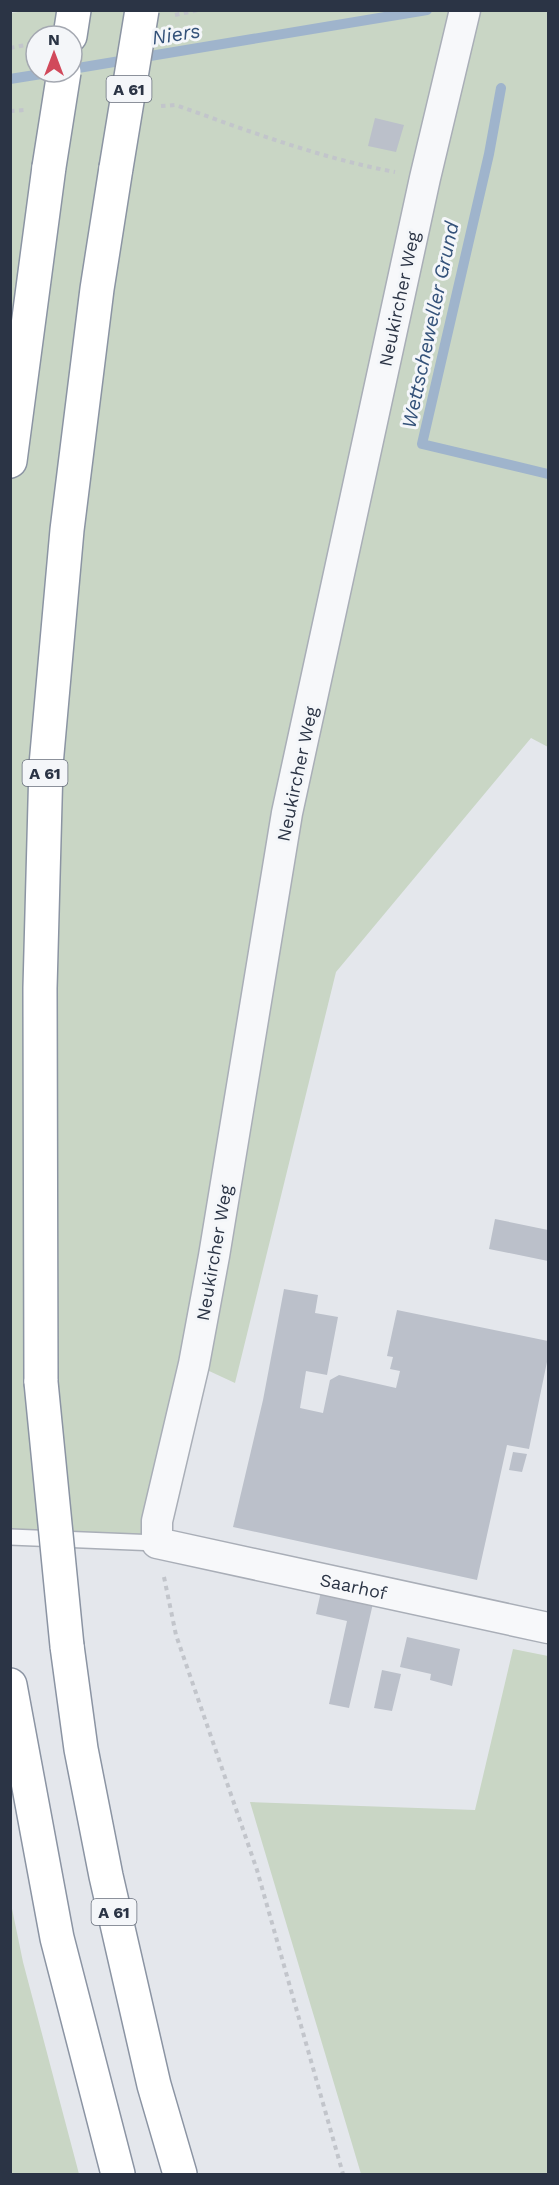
<svg xmlns="http://www.w3.org/2000/svg" width="559" height="2185" font-family="'Work Sans',sans-serif">
	<style>
		.green { fill: #c9d6c5; fill-rule: evenodd }
		.lines { fill: none; stroke-linecap: round; stroke-linejoin: round }
		.stream { stroke: #9fb4cc; stroke-width: 10 }
		.building { fill: #bbc0ca }
		.lane-casing { stroke: #a9aeb7; stroke-width: 18 }
		.street-casing { stroke: #a9aeb7; stroke-width: 33 }
		.highway-casing { stroke: #8b94a3; stroke-width: 36 }
		.path { stroke: #c2c5cb; stroke-width: 4; stroke-dasharray: 4.5 4.5; stroke-linecap: butt }
		.lane { stroke: #f7f8fa; stroke-width: 15 }
		.street { stroke: #f7f8fa; stroke-width: 30 }
		.highway { stroke: #fff; stroke-width: 33 }
		.highway-bridge-casing { stroke: #8b94a3; stroke-width: 36; stroke-linecap: butt }
		.highway-bridge { stroke: #fff; stroke-width: 33 }
		.labels { text-anchor: middle; dominant-baseline: central; stroke-width: 6; stroke-linejoin: round; paint-order: stroke }
		.shield { fill: #f4f6f9; stroke: #676e7b; stroke-width: 1.5 }
		.shield-label { font-size: 16px; font-weight: bold; fill: #2b3445 }
		.street-label { font-size: 18px; fill: #2b3445; stroke: #f4f6f9 }
		.water-label { font-size: 20px; font-style: italic; fill: #34527a; stroke: #f4f6f9 }
	</style>
	<rect width="100%" height="100%" fill="#e4e7ec"/>
	<!-- green -->
	<path class="green" d="M 34,10 L 548,11 L 548,747 L 531,738 L 336,972 L 235,1383 L 194,1364 L 157,1543 L 11,1545 L 10,13 ZM 36,36 L 72,36 L 72,72 L 36,72 Z
		M 513,1649 L 548,1656 L 548,2174 L 361,2174 L 250,1802 L 475,1810 Z
		M 10,1899 L 23,1962 L 79,2174 L 11,2174 Z"/>
	<g class="lines">
		<!-- stream -->
		<path class="stream" d="M 72,69 L 427,10
			M 10,79 L 54,72
			M 501,88 L 489,154 L 422,444 L 548,474"/>
	</g>
	<!-- building -->
	<path class="building" d="M 375,118 L 404,125 L 396,152 L 368,146 Z
		M 495,1219 L 548,1230 L 548,1261 L 489,1249 Z
		M 284,1289 L 318,1295 L 315,1313 L 338,1317 L 327,1375 L 306,1371 L 300,1408 L 323,1413 L 330,1380 L 339,1375 L 396,1388 L 400,1371 L 390,1369 L 393,1357 L 387,1356 L 397,1310 L 548,1341 L 548,1357 L 529,1449 L 507,1445 L 477,1580 L 233,1527 L 263,1400 Z
		M 513,1452 L 527,1454 L 522,1472 L 509,1470 Z
		M 322,1587 L 374,1599 L 349,1708 L 329,1704 L 347,1621 L 316,1614 Z
		M 407,1637 L 460,1649 L 452,1686 L 430,1680 L 431,1674 L 400,1667 Z
		M 382,1670 L 401,1674 L 392,1711 L 374,1708 Z"/>
	<g class="lines">
		<!-- lane casing -->
		<g class="lane-casing">
			<path id="lane" d="M 10,1537 L 157,1543"/>
		</g>
		<!-- street casing -->
		<g class="street-casing">
			<g id="street">
				<path id="s1" d="M 465,10 L 425,178 L 287,813 L 214,1256 L 194,1364 L 157,1521 L 157,1543 L 548,1628"/>
			</g>
		</g>
		<!-- highway casing -->
		<g class="highway-casing">
			<path id="highway" d="M 70,36 L 74,10
				M 10,461 L 49,167
				M 41,1382 L 40,988 L 46,765 L 67,530 L 97,289 L 116,168
				M 67,1646 L 81,1749 L 106,1876 L 154,2085 L 180,2174
				M 10,1685 L 57,1938 L 118,2174"/>
		</g>
		<!-- path -->
		<path class="path" d="M 175,15 L 199,10
			M 10,48 L 36,43
			M 161,106 L 176,105 C 248,131 320,158 395,172
			M 10,111 L 25,110
			M 164,1577 L 176,1635 L 257,1870 L 343,2174"/>
		<!-- lane -->
		<use href="#lane" class="lane"/>
		<!-- street -->
		<use href="#street" class="street"/>
		<!-- highway -->
		<use href="#highway" class="highway"/>
		<!-- highway-bridge casing -->
		<g class="highway-bridge-casing">
			<path id="highway-bridge" d="M 49,167 L 64,72
				M 116,168 L 142,10
				M 41,1382 L 67,1646"/>
		</g>
		<!-- highway-bridge -->
		<use href="#highway-bridge" class="highway-bridge"/>
	</g>
	<g class="labels">
		<!-- shield labels -->
		<g class="shield">
			<rect x="106.5" y="76" width="45" height="26" rx="4.5"/>
			<rect x="22.5" y="760" width="45" height="26" rx="4.5"/>
			<rect x="91.5" y="1899" width="45" height="26" rx="4.5"/>
		</g>
		<g class="shield-label">
			<text x="129" y="89">A 61</text>
			<text x="45" y="773">A 61</text>
			<text x="114" y="1912">A 61</text>
		</g>
		<!-- street labels -->
		<g class="street-label">
			<text transform="translate(399 299) rotate(-78)">Neukircher Weg</text>
			<text transform="translate(297 774) rotate(-78)">Neukircher Weg</text>
			<text transform="translate(214 1253) rotate(-80)">Neukircher Weg</text>
			<text stroke="none"><textPath href="#s1" startOffset="1766">Saarhof</textPath></text>
		</g>
		<!-- water labels -->
		<g class="water-label">
			<text transform="translate(176 34) rotate(-9)">Niers</text>
			<text transform="translate(430 325) rotate(-78)">Wettscheweller Grund</text>
		</g>
	</g>
	<!-- border -->
	<rect width="559" height="2185" fill="none" stroke="#2b3445" stroke-width="24"/>
	<!-- north arrow -->
	<g transform="translate(54 54)"><circle r="28" fill="#f4f6f9" stroke="#a4a8b1" stroke-width="1.5"/>
	<path d="M0-4.5L10 22L0 15L-10 22Z" fill="#d1495b"/>
	<text y="-9" font-size="16" font-weight="bold" text-anchor="middle" fill="#2b3445">N</text>
	</g>
</svg>
